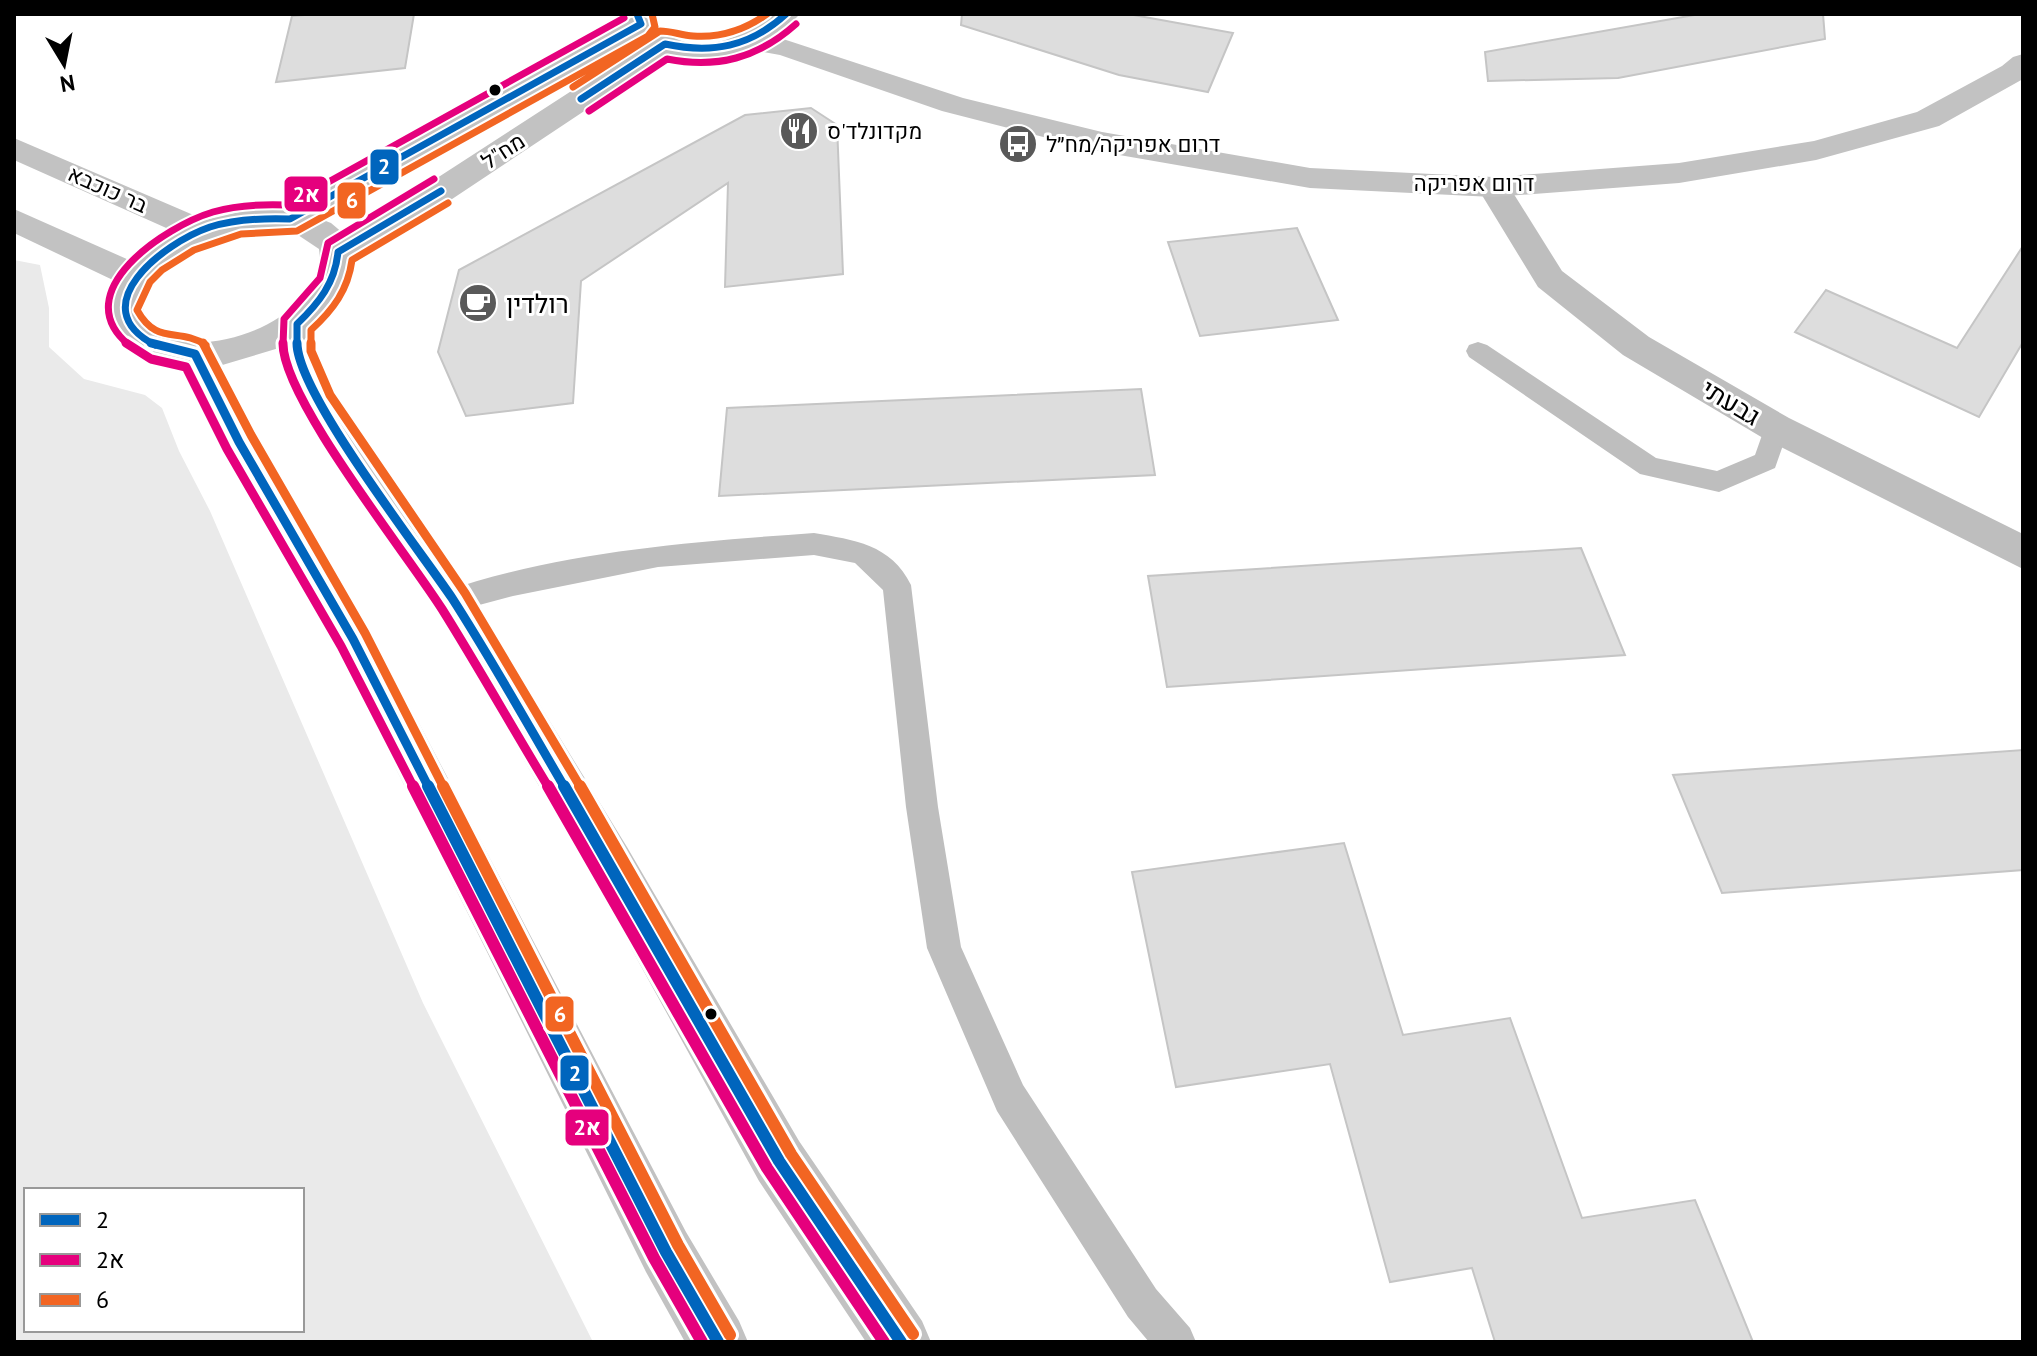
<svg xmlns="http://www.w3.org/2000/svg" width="2037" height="1356" font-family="'PT Sans',Heebo,sans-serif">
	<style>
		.green { fill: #eaeaea; fill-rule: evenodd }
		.building { fill: #ddd; stroke: #c5c5c5; stroke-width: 2 }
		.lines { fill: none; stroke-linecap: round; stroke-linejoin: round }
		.lane { fill: #bebebe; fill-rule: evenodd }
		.street { fill: #bebebe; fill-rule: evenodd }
		.secondary { fill: #c2c2c2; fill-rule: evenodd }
		.bus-1-far2-casing { stroke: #fff; stroke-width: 11 }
		.bus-1-far1-casing { stroke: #fff; stroke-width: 15 }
		.bus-1-casing { stroke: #fff; stroke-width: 18 }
		.bus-2-far2-casing { stroke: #fff; stroke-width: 11 }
		.bus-2-far1-casing { stroke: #fff; stroke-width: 15 }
		.bus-2-casing { stroke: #fff; stroke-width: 18 }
		.bus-3-far2-casing { stroke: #fff; stroke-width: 11 }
		.bus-3-far1-casing { stroke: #fff; stroke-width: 15 }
		.bus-3-casing { stroke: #fff; stroke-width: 18 }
		.bus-1-far2 { stroke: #0065bd; stroke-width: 7 }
		.bus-1-far1 { stroke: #0065bd; stroke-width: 9 }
		.bus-1 { stroke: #0065bd; stroke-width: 12 }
		.bus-2-far2 { stroke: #e5007d; stroke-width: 7 }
		.bus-2-far1 { stroke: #e5007d; stroke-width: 9 }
		.bus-2 { stroke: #e5007d; stroke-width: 12 }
		.bus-3-far2 { stroke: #f26522; stroke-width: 7 }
		.bus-3-far1 { stroke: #f26522; stroke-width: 9 }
		.bus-3 { stroke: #f26522; stroke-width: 12 }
		.bus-dot { fill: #000; stroke: #fff; stroke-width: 3 }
		.labels { text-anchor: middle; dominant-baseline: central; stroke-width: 6; stroke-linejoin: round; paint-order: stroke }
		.far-poi-label { font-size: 22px; fill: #000; stroke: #fff; text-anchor: start }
		.far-street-label { font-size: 22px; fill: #000; stroke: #fff }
		.poi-label { font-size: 26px; fill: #000; stroke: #fff; text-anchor: start }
		.street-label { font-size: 26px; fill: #000; stroke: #fff }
		.line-badge { stroke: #fff; stroke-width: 3 }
		.badge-label { font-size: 22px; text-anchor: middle; font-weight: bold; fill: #fff }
	</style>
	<rect width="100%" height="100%" fill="#fff"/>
	<!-- green -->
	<path class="green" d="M 14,260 L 40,265 L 49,308 L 49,347 L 84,379 L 145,395 L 162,408 L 179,451 L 210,511 L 423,1003 L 593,1342 L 14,1342 ZM 26,1190 L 302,1190 L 302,1330 L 26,1330 Z"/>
	<!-- building -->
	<path class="building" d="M 316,14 L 414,14 L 405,68 L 276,82 L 292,16 Z
		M 962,14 L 1128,14 L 1233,33 L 1208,92 L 1119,75 L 961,25 Z
		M 1700,14 L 1823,14 L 1825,39 L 1618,78 L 1488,81 L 1485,52 Z
		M 811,108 L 837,125 L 843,274 L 725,287 L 728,183 L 581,281 L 573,403 L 466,416 L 438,352 L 459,270 L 745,115 Z
		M 1297,228 L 1338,320 L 1200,336 L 1168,242 Z
		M 2023,246 L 2023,342 L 1979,417 L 1795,332 L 1826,290 L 1957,348 Z
		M 1141,389 L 1155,475 L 719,496 L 727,408 Z
		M 1581,548 L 1625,655 L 1167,687 L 1148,576 Z
		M 2023,750 L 2023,870 L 1722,893 L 1673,775 Z
		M 1344,843 L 1403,1035 L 1510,1018 L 1582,1218 L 1695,1200 L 1753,1342 L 1495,1342 L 1472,1268 L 1390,1282 L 1330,1064 L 1176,1087 L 1132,872 Z"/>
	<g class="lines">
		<!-- lane -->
		<path class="lane" d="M 1478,342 L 1487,345 L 1656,458 L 1717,471 L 1755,455 L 1767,421 L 1776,418 L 1785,421 L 1789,428 L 1775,468 L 1719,492 L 1640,474 L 1469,357 L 1466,351 L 1469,345 Z
			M 814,533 C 854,540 891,544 911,585 L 938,807 L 961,947 L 1023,1085 L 1156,1289 L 1190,1328 L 1196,1342 L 1149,1342 L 1128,1317 L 997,1111 L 927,948 L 906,807 L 883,590 L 855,563 L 814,555 L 658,567 L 513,596 L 453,612 L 443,608 L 439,600 L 443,592 C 562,551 690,542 814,533 Z"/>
		<!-- street -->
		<path class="street" d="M 1493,177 L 1505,180 L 1562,271 L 1649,337 L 1789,418 L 2023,534 L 2023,569 L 1763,438 L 1623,355 L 1538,287 L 1477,187 L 1481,180 Z"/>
		<!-- secondary -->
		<path class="secondary" d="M 770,14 L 800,14 L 777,37 L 963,98 L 1102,132 L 1310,168 L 1493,177 L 1679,163 L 1814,141 L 1917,112 L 2002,66 L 2013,57 L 2023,54 L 2023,79 L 1939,126 L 1816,160 L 1679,183 L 1493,197 L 1310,188 L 1102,152 L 942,111 L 780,55 L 752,50 L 716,60 L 695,61 L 667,56 L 407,229 L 355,257 C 357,286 334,310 315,328 L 315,354 L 334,397 L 468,588 L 627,847 L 799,1141 L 922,1321 L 931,1342 L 866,1342 L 759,1181 L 593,879 L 438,612 L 305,412 L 279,348 L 219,366 L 256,437 L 368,626 L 686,1232 L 739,1321 L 748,1342 L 685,1342 L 646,1272 L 338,652 L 220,442 L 183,367 C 142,360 83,334 115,281 L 14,233 L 14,209 L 129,260 L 144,247 L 173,231 L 14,160 L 14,138 L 205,220 L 262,207 L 282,209 L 631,18 C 651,13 653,25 669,35 C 700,55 745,38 770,14 ZM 638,38 L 644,44 L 383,213 L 344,234 L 331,223 L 318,218 ZM 262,229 L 295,233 L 319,249 C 330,319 193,371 146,325 C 126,260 215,236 262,229 Z"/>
		<!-- bus-1-far2 casing -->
		<g class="bus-1-far2-casing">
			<path id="bus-1-far2" d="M 581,99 L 665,44 C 712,54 750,47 786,14
				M 155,345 C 81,307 163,243 210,227 C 236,219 263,218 290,219 L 641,24 L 637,14
				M 297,345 L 297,324 C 319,303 335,283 338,252 L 441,191"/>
		</g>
		<!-- bus-1-far1 casing -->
		<g class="bus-1-far1-casing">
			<path id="bus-1-far1" d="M 151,343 L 195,354 L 239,442 L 353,639 L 429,788
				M 297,343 C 297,393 419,549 452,598 C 492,660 528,725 565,788"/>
		</g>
		<!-- bus-1 casing -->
		<g class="bus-1-casing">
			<path id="bus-1" d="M 428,786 L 666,1252 L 718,1342
				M 564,786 L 779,1161 L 901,1342"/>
		</g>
		<!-- bus-2-far2 casing -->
		<g class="bus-2-far2-casing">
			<path id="bus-2-far2" d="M 589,111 L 667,59 C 717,69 758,58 796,24
				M 129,345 C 65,292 166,226 213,212 C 237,205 262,204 287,205 L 624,18
				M 283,345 L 284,319 L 320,278 L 328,243 L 434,179"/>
		</g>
		<!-- bus-2-far1 casing -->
		<g class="bus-2-far1-casing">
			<path id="bus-2-far1" d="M 126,343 L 151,359 L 186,367 L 227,449 L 341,646 L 414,788
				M 283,343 C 282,398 408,555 442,609 C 479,668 513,729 549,788"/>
		</g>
		<!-- bus-2 casing -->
		<g class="bus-2-casing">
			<path id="bus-2" d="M 413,786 L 654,1258 L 702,1342
				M 548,786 L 767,1168 L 884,1342"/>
		</g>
		<!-- bus-3-far2 casing -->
		<g class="bus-3-far2-casing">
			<path id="bus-3-far2" d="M 573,87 L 660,31 C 671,31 681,35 693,36 C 720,38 745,30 767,14
				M 206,345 C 178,327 157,346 137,310 L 150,282 L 162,270 L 194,250 L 241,234 L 297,231 L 648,36 L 655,27 L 652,14
				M 311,345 L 311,330 C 333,310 348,290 352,260 L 448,203"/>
		</g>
		<!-- bus-3-far1 casing -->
		<g class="bus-3-far1-casing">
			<path id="bus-3-far1" d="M 203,343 L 251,435 L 365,633 L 444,788
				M 311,343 L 311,351 L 330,395 L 465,593 L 581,788"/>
		</g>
		<!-- bus-3 casing -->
		<g class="bus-3-casing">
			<path id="bus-3" d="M 443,786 L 678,1245 L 730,1335
				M 580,786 L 791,1154 L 913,1334"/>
		</g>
		<!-- bus-1-far2 -->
		<use href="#bus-1-far2" class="bus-1-far2"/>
		<!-- bus-1-far1 -->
		<use href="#bus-1-far1" class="bus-1-far1"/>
		<!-- bus-1 -->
		<use href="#bus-1" class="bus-1"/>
		<!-- bus-2-far2 -->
		<use href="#bus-2-far2" class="bus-2-far2"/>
		<!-- bus-2-far1 -->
		<use href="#bus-2-far1" class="bus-2-far1"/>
		<!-- bus-2 -->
		<use href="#bus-2" class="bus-2"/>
		<!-- bus-3-far2 -->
		<use href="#bus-3-far2" class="bus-3-far2"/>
		<!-- bus-3-far1 -->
		<use href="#bus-3-far1" class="bus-3-far1"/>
		<!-- bus-3 -->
		<use href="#bus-3" class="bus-3"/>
	</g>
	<!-- icons -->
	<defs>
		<g id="restaurant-disc" transform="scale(2)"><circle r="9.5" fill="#595959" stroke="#fff"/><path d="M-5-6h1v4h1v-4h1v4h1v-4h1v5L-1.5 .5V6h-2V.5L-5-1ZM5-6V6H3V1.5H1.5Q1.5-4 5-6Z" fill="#fff"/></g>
		<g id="bus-disc" transform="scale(2)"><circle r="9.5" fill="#595959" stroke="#fff"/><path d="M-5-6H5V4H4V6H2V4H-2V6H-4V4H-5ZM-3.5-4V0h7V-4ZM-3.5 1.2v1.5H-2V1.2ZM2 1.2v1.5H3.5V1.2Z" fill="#fff"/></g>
		<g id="cafe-disc" transform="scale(2)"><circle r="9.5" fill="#595959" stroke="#fff"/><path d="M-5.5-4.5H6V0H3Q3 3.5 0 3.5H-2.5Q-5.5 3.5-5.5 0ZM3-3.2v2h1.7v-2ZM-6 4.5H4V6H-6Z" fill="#fff"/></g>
	</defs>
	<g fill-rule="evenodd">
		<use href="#restaurant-disc" x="799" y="131"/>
		<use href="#bus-disc" x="1018" y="144"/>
		<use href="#cafe-disc" x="478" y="303"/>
	</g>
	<!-- markers -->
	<g class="bus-dot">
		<circle cx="495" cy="90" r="7"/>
		<circle cx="711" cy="1014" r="7"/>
	</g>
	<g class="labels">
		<!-- far-poi labels -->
		<g class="far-poi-label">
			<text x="827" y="131">מקדונלד'ס</text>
			<text x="1046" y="144">דרום אפריקה/מח״ל</text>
		</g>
		<!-- far-street labels -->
		<g class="far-street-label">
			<text transform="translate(503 151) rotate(-33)">מח"ל</text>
			<text x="1474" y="183">דרום אפריקה</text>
			<text transform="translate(108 189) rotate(24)">בר כוכבא</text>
		</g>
		<!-- poi labels -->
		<g class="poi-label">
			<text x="506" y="303">רולדין</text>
		</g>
		<!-- street labels -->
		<g class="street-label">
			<text transform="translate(1731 402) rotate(31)">גבעתי</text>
		</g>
	</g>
	<g class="line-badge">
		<rect x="369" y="148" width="31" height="38" rx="8" fill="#0065bd"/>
		<rect x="283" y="175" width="46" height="38" rx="8" fill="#e5007d"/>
		<rect x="336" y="181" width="31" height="39" rx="8" fill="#f26522"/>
		<rect x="544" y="995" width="31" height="38" rx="8" fill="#f26522"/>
		<rect x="559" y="1054" width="31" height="38" rx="8" fill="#0065bd"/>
		<rect x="564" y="1108" width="46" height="39" rx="8" fill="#e5007d"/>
	</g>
	<g class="badge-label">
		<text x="384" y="174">2</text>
		<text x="306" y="202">2א</text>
		<text x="352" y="208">6</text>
		<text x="560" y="1022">6</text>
		<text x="575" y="1081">2</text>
		<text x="587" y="1135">2א</text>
	</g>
	<!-- border -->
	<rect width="2037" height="1356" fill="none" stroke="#000000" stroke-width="32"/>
	<!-- legend -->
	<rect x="24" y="1188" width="280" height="144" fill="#ffffff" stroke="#999999" stroke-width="2"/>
	<rect x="40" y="1214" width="40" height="12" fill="#0065bd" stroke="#999999" stroke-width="2"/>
	<text x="96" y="1228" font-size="24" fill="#000000">2</text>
	<rect x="40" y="1254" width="40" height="12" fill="#e5007d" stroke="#999999" stroke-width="2"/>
	<text x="96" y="1268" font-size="24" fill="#000000">2א</text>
	<rect x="40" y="1294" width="40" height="12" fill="#f26522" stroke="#999999" stroke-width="2"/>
	<text x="96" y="1308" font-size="24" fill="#000000">6</text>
	<!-- north arrow -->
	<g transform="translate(64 64) rotate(170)" stroke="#ffffff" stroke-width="6" paint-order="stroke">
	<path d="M0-6L14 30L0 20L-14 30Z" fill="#000000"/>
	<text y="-12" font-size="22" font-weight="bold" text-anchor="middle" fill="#000000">N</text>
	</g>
</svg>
